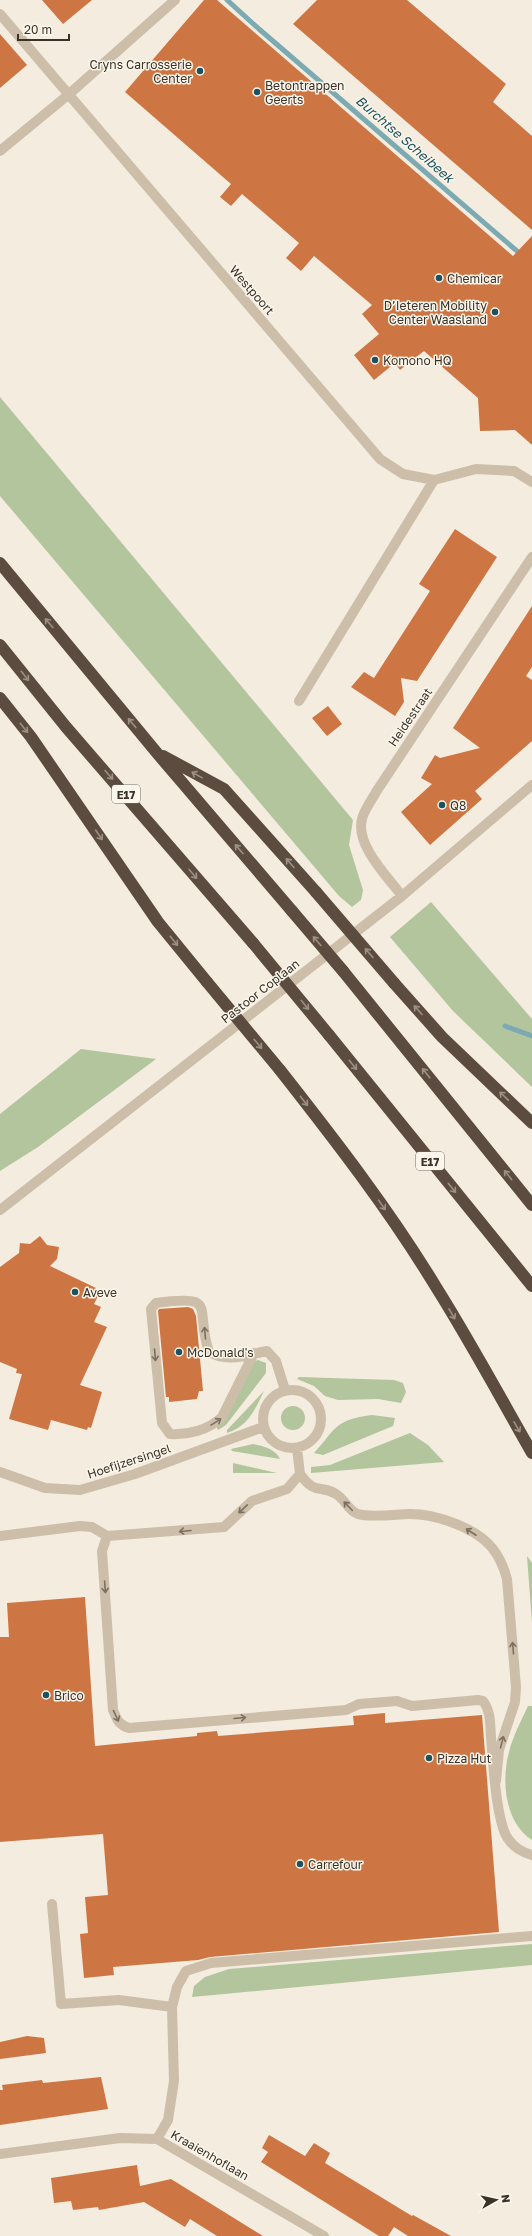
<svg xmlns="http://www.w3.org/2000/svg" width="532" height="2236" font-family="'Golos Text',sans-serif">
	<style>
		.green { fill: #b2c59d }
		.lines { fill: none; stroke-linecap: round; stroke-linejoin: round }
		.stream { stroke: #7baab3; stroke-width: 5 }
		.building { fill: #cd7644 }
		.minor { stroke: #cdbea9; stroke-width: 10 }
		.highway { stroke: #5c4c40; stroke-width: 12 }
		.highway-bridge { stroke: #5c4c40; stroke-width: 12 }
		.oneway { stroke: #9c9084 }
		.oneway2 { stroke: #7c7063 }
		.poi-dot { fill: #1c525f; stroke: #fbf6eb; stroke-width: 1.5 }
		.labels { text-anchor: middle; dominant-baseline: central; stroke-width: 3; stroke-linejoin: round; paint-order: stroke }
		.shield { fill: #fbf6eb; stroke: #746c63; stroke-width: 1 }
		.shield-label { font-size: 11px; font-weight: bold; fill: #3a3129 }
		.poi-label { font-size: 12px; fill: #3a3129; stroke: #fbf6eb; text-anchor: start }
		.street-label { font-size: 12px; fill: #3a3129; stroke: #fbf6eb }
		.water-label { font-size: 13px; font-style: italic; fill: #1c525f; stroke: #fbf6eb }
	</style>
	<rect width="100%" height="100%" fill="#f4ecde"/>
	<!-- green -->
	<path class="green" d="M 0,397 L 353,820 L 349,845 L 363,890 L 361,900 L 352,907 L 339,896 L 0,496 Z
		M 431,902 L 532,1019 L 532,1087 L 453,1011 L 390,937 Z
		M 81,1049 L 156,1059 L 38,1147 L 0,1171 L 0,1114 Z
		M 258,1360 L 266,1363 L 266,1373 L 226,1425 L 218,1430 L 216,1426 L 255,1361 Z
		M 299,1377 L 394,1380 L 403,1383 L 406,1392 L 401,1403 L 378,1399 L 338,1400 L 325,1396 L 314,1386 L 297,1379 Z
		M 264,1391 C 255,1410 248,1426 227,1433 L 227,1430 Z
		M281 1418a12 12 0 1 1 24 0a12 12 0 1 1-24 0Z
		M 372,1415 L 395,1418 L 393,1426 L 323,1455 L 314,1453 C 337,1428 334,1420 372,1415 Z
		M 410,1433 L 428,1445 L 444,1462 L 311,1473 L 311,1467 L 330,1465 Z
		M 253,1444 C 263,1446 276,1449 280,1459 L 232,1451 L 231,1449 Z
		M 233,1463 L 277,1473 L 233,1473 Z
		M 527,1556 L 532,1563 L 532,1623 Z
		M 528,1706 L 532,1706 L 532,1840 C 505,1823 501,1781 509,1752 C 513,1736 521,1721 528,1706 Z
		M 532,1944 L 532,1965 L 192,1997 L 194,1986 L 205,1977 L 229,1969 Z"/>
	<g class="lines">
		<!-- stream -->
		<path class="stream" d="M 227,0 L 259,29 L 532,264
			M 505,1026 L 532,1036"/>
	</g>
	<!-- building -->
	<path class="building" d="M 42,0 L 92,0 L 63,24 Z
		M 204,0 L 217,0 L 513,256 L 532,236 L 532,445 L 515,430 L 480,431 L 478,398 L 424,351 L 400,370 L 395,363 L 374,380 L 354,355 L 379,334 L 362,314 L 372,305 L 314,256 L 301,271 L 286,258 L 299,243 L 242,194 L 231,206 L 220,197 L 231,184 L 125,92 Z
		M 317,0 L 407,0 L 506,84 L 493,102 L 532,136 L 532,230 L 293,24 Z
		M 0,34 L 27,65 L 0,88 Z
		M 455,529 L 497,557 L 417,681 L 401,678 L 404,702 L 395,716 L 351,687 L 364,672 L 374,678 L 430,591 L 419,584 Z
		M 532,606 L 532,667 L 526,676 L 532,680 L 532,741 L 475,791 L 482,799 L 430,845 L 401,812 L 432,784 L 421,778 L 435,755 L 440,758 L 480,748 L 453,728 Z
		M 328,706 L 342,724 L 327,736 L 312,718 Z
		M 40,1236 L 47,1245 L 59,1247 L 57,1259 L 50,1266 L 96,1288 L 94,1294 L 98,1296 L 94,1304 L 101,1307 L 94,1322 L 107,1327 L 80,1385 L 102,1392 L 91,1428 L 88,1427 L 87,1430 L 51,1420 L 48,1430 L 9,1419 L 22,1374 L 16,1373 L 17,1369 L 0,1362 L 0,1267 L 19,1253 L 20,1243 L 30,1244 Z
		M 188,1307 L 193,1309 L 196,1316 L 203,1391 L 199,1391 L 197,1399 L 169,1402 L 169,1397 L 166,1397 L 158,1311 L 159,1309 Z
		M 85,1597 L 95,1746 L 197,1736 L 197,1733 L 217,1731 L 218,1736 L 354,1725 L 353,1716 L 385,1713 L 385,1723 L 482,1715 L 499,1932 L 210,1957 L 198,1960 L 113,1967 L 114,1975 L 84,1978 L 80,1934 L 88,1933 L 85,1897 L 108,1895 L 103,1834 L 0,1842 L 0,1637 L 9,1637 L 7,1603 Z
		M 27,2036 L 44,2038 L 46,2053 L 0,2059 L 0,2042 Z
		M 101,2077 L 108,2109 L 0,2125 L 0,2090 L 3,2090 L 2,2085 L 42,2080 L 43,2083 Z
		M 269,2135 L 305,2156 L 314,2143 L 330,2153 L 325,2163 L 412,2216 L 413,2215 L 451,2236 L 408,2236 L 394,2227 L 388,2236 L 379,2236 L 261,2162 L 268,2152 L 262,2148 Z
		M 137,2165 L 140,2186 L 171,2179 L 263,2236 L 217,2236 L 190,2219 L 185,2227 L 144,2202 L 99,2210 L 98,2207 L 73,2210 L 71,2201 L 54,2203 L 51,2178 Z"/>
	<g class="lines">
		<!-- minor -->
		<path class="minor" d="M 0,14 L 380,459 L 403,474 L 434,480 L 476,469 L 514,471 L 532,482
			M 0,151 L 68,95 L 175,0
			M 299,701 L 434,480
			M 402,896 C 388,877 355,845 362,819 C 364,810 372,800 376,792 L 532,557
			M 0,1210 L 402,896 L 532,785
			M 254,1353 L 222,1417 C 209,1430 188,1435 170,1434 L 162,1423 L 151,1309 L 156,1303 C 220,1294 194,1308 209,1352 C 228,1363 246,1355 267,1351 L 276,1361 L 285,1390
			M263 1419a29 29 0 1 1 58 0a29 29 0 1 1-58 0Z
			M 297,1448 L 300,1474
			M 0,1472 L 45,1488 L 80,1490 L 135,1474 L 263,1427
			M 0,1536 L 80,1526 L 92,1527 L 107,1536
			M 496,1781 L 499,1750 L 515,1702 L 516,1687 L 507,1579 C 504,1568 500,1558 493,1549 C 477,1528 436,1514 410,1514 C 398,1514 369,1518 358,1514 C 348,1511 345,1499 336,1494 C 319,1484 316,1496 300,1474 L 287,1489 L 252,1501 L 224,1527 L 107,1536 L 102,1551 L 113,1710 C 117,1720 119,1725 129,1728 L 346,1710 L 359,1704 L 397,1701 L 412,1706 L 478,1700 L 483,1701 C 491,1711 490,1725 491,1737 C 493,1759 496,1825 509,1840 C 514,1847 523,1853 532,1855
			M 52,1904 L 61,2004 L 119,2000 L 172,2007
			M 157,2139 L 168,2120 L 174,2081 L 172,2007 L 177,1987 L 186,1971 L 211,1963 L 532,1936
			M 0,2154 L 120,2138 L 157,2139 L 324,2236"/>
		<!-- highway -->
		<path class="highway" d="M 0,563 L 157,753 L 292,911
			M 0,645 L 66,727 L 253,943
			M 0,698 L 31,737 L 158,922 L 207,982
			M 163,756 L 224,789 L 316,892
			M 343,971 L 532,1205
			M 394,983 L 442,1037 L 532,1123
			M 329,1035 L 532,1286
			M 280,1070 C 335,1140 390,1211 436,1287 C 470,1341 500,1397 532,1453"/>
		<!-- highway-bridge -->
		<path class="highway-bridge" d="M 316,892 L 394,983
			M 292,911 L 343,971
			M 253,943 L 329,1035
			M 207,982 L 280,1070"/>
	</g>
	<!-- one-way arrows -->
	<defs><path id="oneway-shaft" d="M-6 0H5M1.5-3L5.5 0L1.5 3" fill="none" stroke-width="1.6" stroke-linecap="round" stroke-linejoin="round"/></defs>
	<g class="oneway">
		<use href="#oneway-shaft" transform="translate(49 623) rotate(-130)"/>
		<use href="#oneway-shaft" transform="translate(25 676) rotate(51)"/>
		<use href="#oneway-shaft" transform="translate(132 723) rotate(-130)"/>
		<use href="#oneway-shaft" transform="translate(24 728) rotate(51)"/>
		<use href="#oneway-shaft" transform="translate(109 775) rotate(48)"/>
		<use href="#oneway-shaft" transform="translate(197 775) rotate(-151)"/>
		<use href="#oneway-shaft" transform="translate(99 835) rotate(56)"/>
		<use href="#oneway-shaft" transform="translate(239 849) rotate(-131)"/>
		<use href="#oneway-shaft" transform="translate(290 863) rotate(-131)"/>
		<use href="#oneway-shaft" transform="translate(193 874) rotate(50)"/>
		<use href="#oneway-shaft" transform="translate(174 941) rotate(51)"/>
		<use href="#oneway-shaft" transform="translate(317 941) rotate(-130)"/>
		<use href="#oneway-shaft" transform="translate(369 953) rotate(-131)"/>
		<use href="#oneway-shaft" transform="translate(305 1005) rotate(51)"/>
		<use href="#oneway-shaft" transform="translate(418 1010) rotate(-132)"/>
		<use href="#oneway-shaft" transform="translate(258 1044) rotate(50)"/>
		<use href="#oneway-shaft" transform="translate(353 1065) rotate(51)"/>
		<use href="#oneway-shaft" transform="translate(426 1073) rotate(-129)"/>
		<use href="#oneway-shaft" transform="translate(504 1096) rotate(-136)"/>
		<use href="#oneway-shaft" transform="translate(304 1101) rotate(52)"/>
		<use href="#oneway-shaft" transform="translate(508 1175) rotate(-129)"/>
		<use href="#oneway-shaft" transform="translate(452 1188) rotate(51)"/>
		<use href="#oneway-shaft" transform="translate(382 1205) rotate(55)"/>
		<use href="#oneway-shaft" transform="translate(452 1314) rotate(60)"/>
		<use href="#oneway-shaft" transform="translate(517 1427) rotate(60)"/>
	</g>
	<g class="oneway2">
		<use href="#oneway-shaft" transform="translate(205 1333) rotate(-95)"/>
		<use href="#oneway-shaft" transform="translate(155 1355) rotate(85)"/>
		<use href="#oneway-shaft" transform="translate(216 1422) rotate(-32)"/>
		<use href="#oneway-shaft" transform="translate(348 1506) rotate(-134)"/>
		<use href="#oneway-shaft" transform="translate(243 1509) rotate(137)"/>
		<use href="#oneway-shaft" transform="translate(185 1531) rotate(175)"/>
		<use href="#oneway-shaft" transform="translate(471 1532) rotate(-147)"/>
		<use href="#oneway-shaft" transform="translate(105 1587) rotate(86)"/>
		<use href="#oneway-shaft" transform="translate(513 1648) rotate(-95)"/>
		<use href="#oneway-shaft" transform="translate(116 1716) rotate(65)"/>
		<use href="#oneway-shaft" transform="translate(240 1718) rotate(-5)"/>
		<use href="#oneway-shaft" transform="translate(502 1742) rotate(-76)"/>
	</g>
	<!-- markers -->
	<g class="poi-dot">
		<circle cx="200" cy="71" r="4"/>
		<circle cx="257" cy="92" r="4"/>
		<circle cx="439" cy="278" r="4"/>
		<circle cx="495" cy="312" r="4"/>
		<circle cx="375" cy="360" r="4"/>
		<circle cx="442" cy="805" r="4"/>
		<circle cx="75" cy="1292" r="4"/>
		<circle cx="179" cy="1352" r="4"/>
		<circle cx="46" cy="1695" r="4"/>
		<circle cx="429" cy="1758" r="4"/>
		<circle cx="300" cy="1864" r="4"/>
	</g>
	<g class="labels">
		<!-- shield labels -->
		<g class="shield">
			<rect x="112" y="785" width="28" height="18" rx="3"/>
			<rect x="416" y="1152" width="28" height="18" rx="3"/>
		</g>
		<g class="shield-label">
			<text x="126" y="794">E17</text>
			<text x="430" y="1161">E17</text>
		</g>
		<!-- poi labels -->
		<g class="poi-label">
			<text x="192" y="64" text-anchor="end">Cryns Carrosserie<tspan x="192" dy="14">Center</tspan></text>
			<text x="265" y="85">Betontrappen<tspan x="265" dy="14">Geerts</tspan></text>
			<text x="447" y="278">Chemicar</text>
			<text x="487" y="305" text-anchor="end">D’Ieteren Mobility<tspan x="487" dy="14">Center Waasland</tspan></text>
			<text x="383" y="360">Komono HQ</text>
			<text x="450" y="805">Q8</text>
			<text x="83" y="1292">Aveve</text>
			<text x="187" y="1352">McDonald's</text>
			<text x="54" y="1695">Brico</text>
			<text x="437" y="1758">Pizza Hut</text>
			<text x="308" y="1864">Carrefour</text>
		</g>
		<!-- street labels -->
		<g class="street-label">
			<text transform="translate(252 290) rotate(49)">Westpoort</text>
			<text transform="translate(410 717) rotate(-56)">Heidestraat</text>
			<text transform="translate(260 991) rotate(-38)">Pastoor Coplaan</text>
			<text transform="translate(129 1461) rotate(-18)">Hoefijzersingel</text>
			<text transform="translate(210 2155) rotate(30)">Kraaienhoflaan</text>
		</g>
		<!-- water labels -->
		<g class="water-label">
			<text transform="translate(405 139) rotate(41)">Burchtse Scheibeek</text>
		</g>
	</g>
	<!-- north arrow -->
	<g transform="translate(496 2200) rotate(82)" stroke="#fbf6eb" stroke-width="3" paint-order="stroke">
	<path d="M0-3L7 15L0 10L-7 15Z" fill="#3a3129"/>
	<text y="-6" font-size="11" font-weight="bold" text-anchor="middle" fill="#3a3129">N</text>
	</g>
	<!-- scale -->
	<path d="M18 34v6h51v-6" fill="none" stroke="#3a3129" stroke-width="2"/>
	<text x="24" y="34" font-size="12" fill="#3a3129" stroke="#fbf6eb" stroke-width="3" paint-order="stroke">20 m</text>
</svg>
